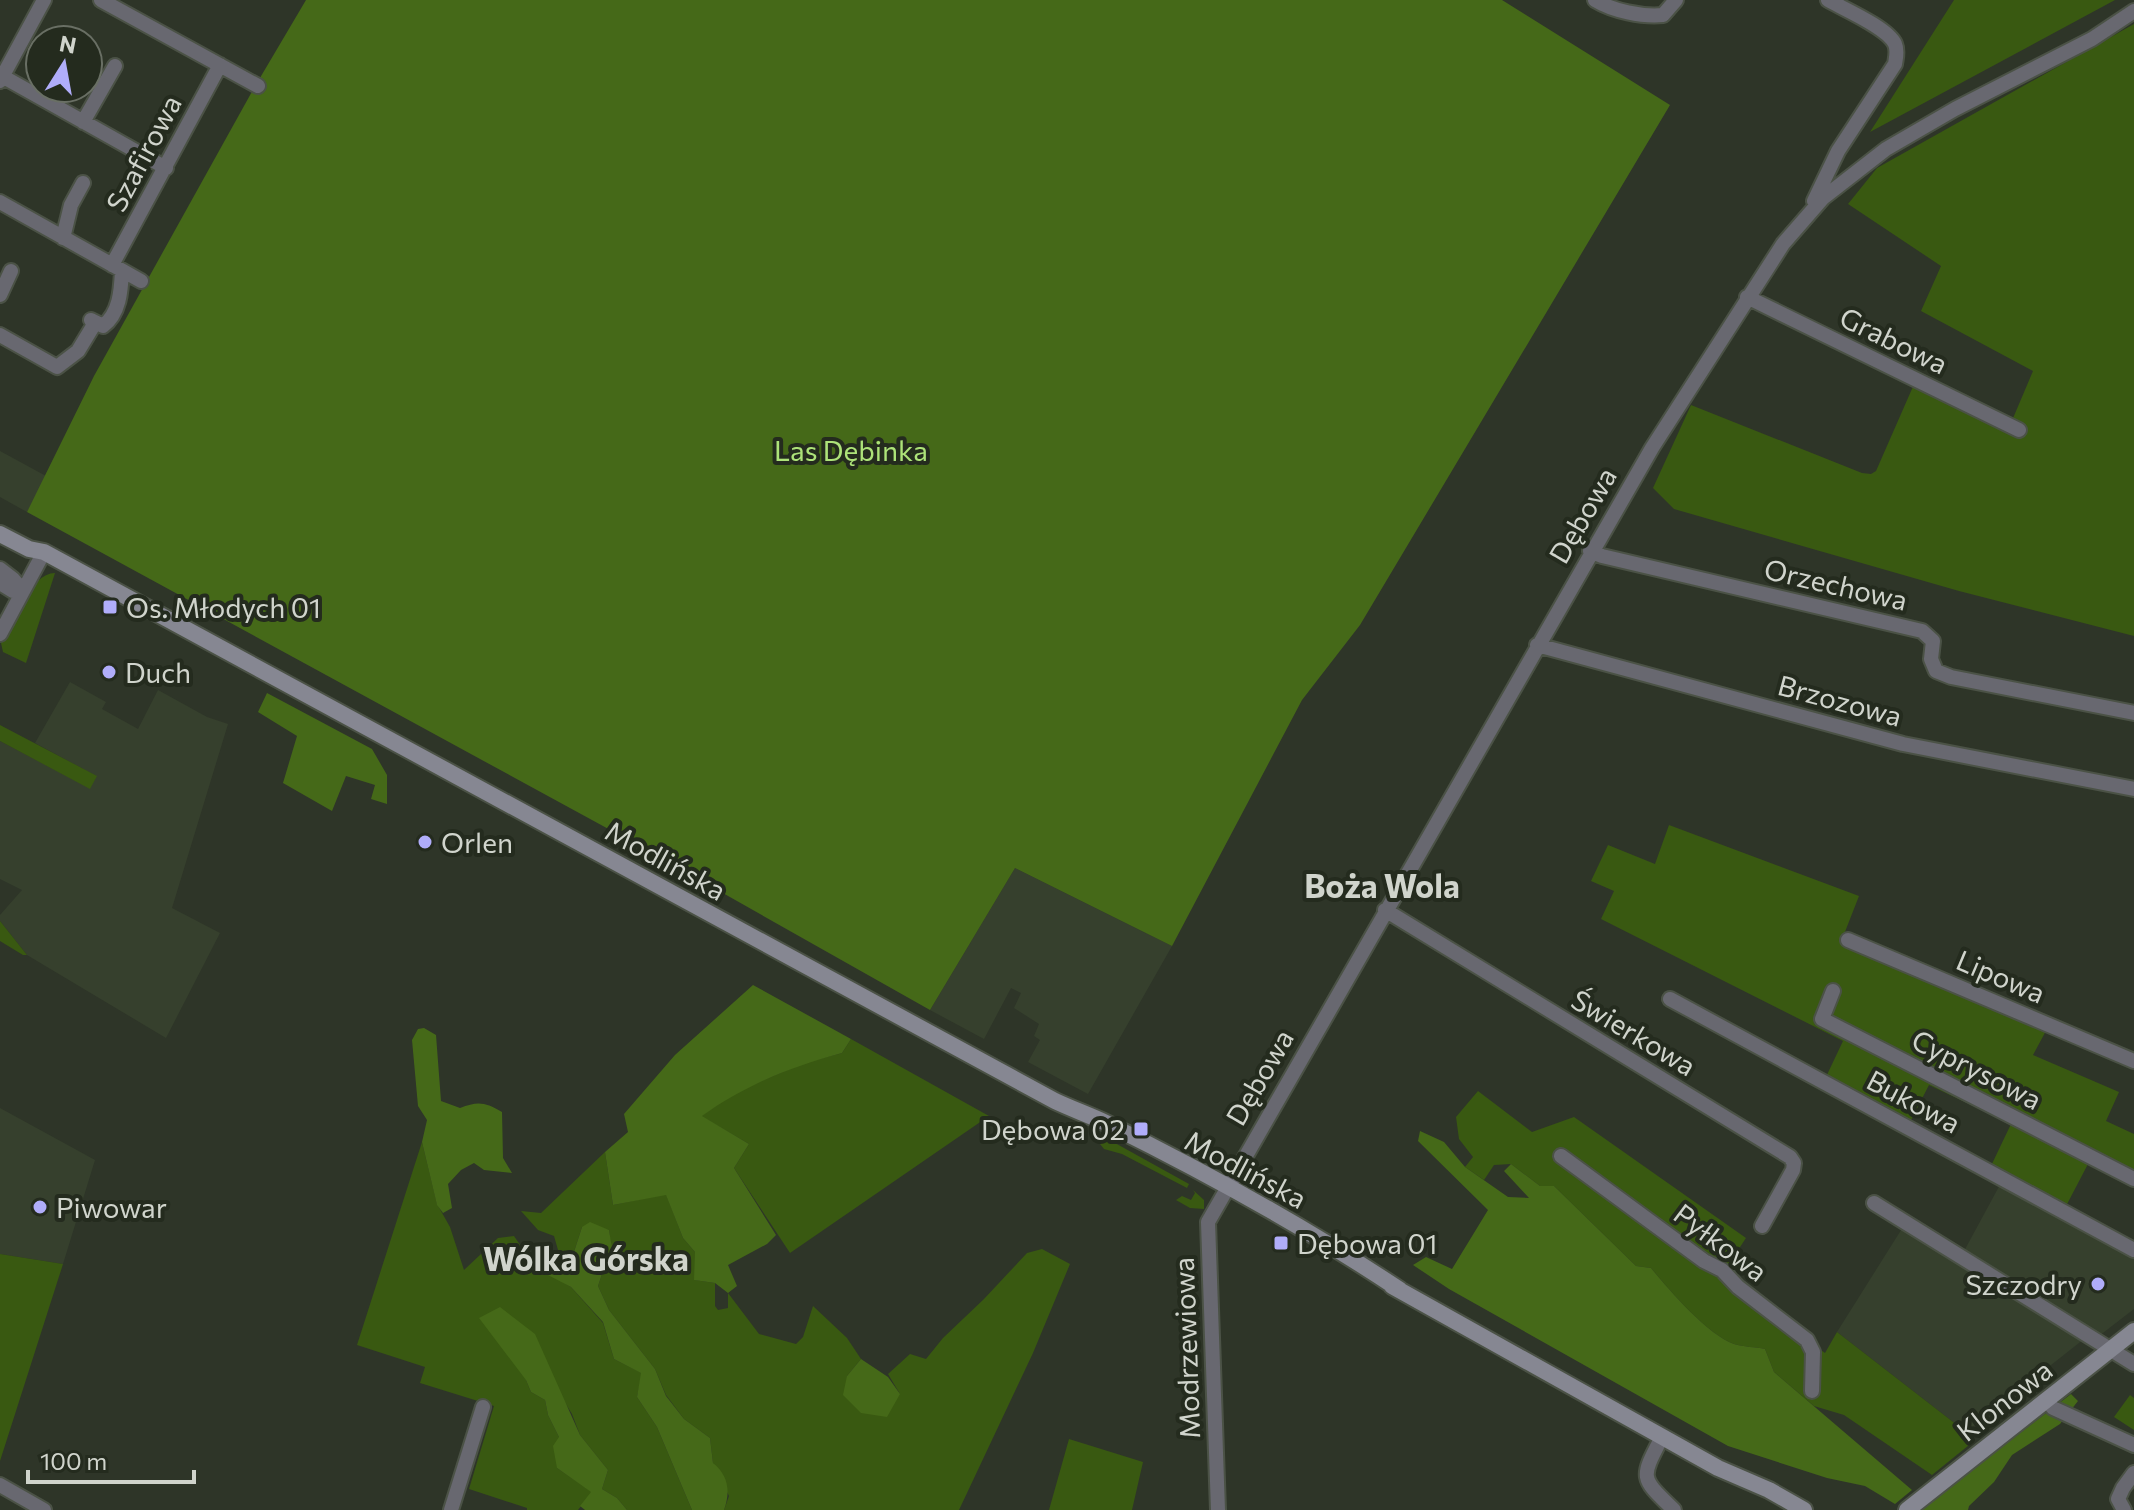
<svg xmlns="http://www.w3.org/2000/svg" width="2134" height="1510" font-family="Commissioner,sans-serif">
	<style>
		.built { fill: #36402d }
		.green { fill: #395911 }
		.forest { fill: #456918 }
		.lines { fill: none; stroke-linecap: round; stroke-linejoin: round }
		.street-casing { stroke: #4b5246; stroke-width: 18 }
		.secondary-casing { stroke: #4b5246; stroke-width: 20 }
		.street { stroke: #686870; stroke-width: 14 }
		.secondary { stroke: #868792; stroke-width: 16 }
		.poi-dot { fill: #b0adfa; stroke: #242b1e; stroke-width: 3 }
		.labels { text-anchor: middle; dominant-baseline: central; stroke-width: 8; stroke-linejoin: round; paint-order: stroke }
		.street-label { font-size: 28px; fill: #d0d4cc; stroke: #242b1e }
		.park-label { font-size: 28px; fill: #ade379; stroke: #242b1e }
		.poi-label { font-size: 28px; fill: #d0d4cc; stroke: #242b1e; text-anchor: start }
		.quarter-label { font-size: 32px; font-weight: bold; fill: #d0d4cc; stroke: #242b1e }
	</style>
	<rect width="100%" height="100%" fill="#2e3528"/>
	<!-- built -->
	<path class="built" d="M 0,451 L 46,476 L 27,512 L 0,497 Z
		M 70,682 L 106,702 L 102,709 L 138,729 L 158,690 L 207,717 L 228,724 L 172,908 L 220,933 L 166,1038 L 27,955 L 0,921 L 0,915 L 22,890 L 0,879 L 0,741 L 90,788 L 96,776 L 35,743 Z
		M 1015,868 L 1172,946 L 1088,1094 L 1028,1062 L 1040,1040 L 1034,1036 L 1039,1024 L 1014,1008 L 1021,993 L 1011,988 L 984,1039 L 930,1010 Z
		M 0,1108 L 95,1160 L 63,1264 L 0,1254 Z
		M 2002,1181 L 2134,1253 L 2134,1309 L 2099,1336 L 1963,1253 Z
		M 1903,1227 L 2084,1339 L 1966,1432 L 1837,1332 Z"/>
	<!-- green -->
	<path class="green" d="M 1954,0 L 2115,0 L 1870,132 Z
		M 2134,24 L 2134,636 L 1959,591 L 1674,509 L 1653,488 L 1691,405 L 1862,473 L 1871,474 L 1876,471 L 1915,382 L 2008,430 L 2033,371 L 1921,311 L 1941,266 L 1848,204 L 1877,168 Z
		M 55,573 L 26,663 L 3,652 L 1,643 C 13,622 30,573 55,573 Z
		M 0,725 L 97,776 L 90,789 L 0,741 Z
		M 1669,825 L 1859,896 L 1841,942 L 2047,1029 L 2033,1055 L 2119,1092 L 2106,1121 L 2134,1134 L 2134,1187 L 2088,1164 L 2065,1208 L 1990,1168 L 2011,1124 L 1929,1085 L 1909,1124 L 1825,1079 L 1843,1041 L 1601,919 L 1614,891 L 1591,881 L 1608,845 L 1655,864 Z
		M 0,921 L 27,955 L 23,955 L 0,941 Z
		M 851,1039 L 989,1116 L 790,1253 L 734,1168 L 749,1144 L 701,1116 L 738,1091 L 804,1063 L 842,1053 Z
		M 1478,1091 L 1532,1132 L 1574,1117 L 1746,1238 L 1719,1279 L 1825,1353 L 1837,1332 L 1966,1432 L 1974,1441 L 1932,1475 L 1844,1415 L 1814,1406 L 1774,1372 L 1765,1349 C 1756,1347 1743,1347 1734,1344 C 1708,1335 1669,1290 1651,1268 L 1636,1266 L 1554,1186 L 1540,1186 L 1511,1164 L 1494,1165 L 1484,1180 L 1465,1167 L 1473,1157 L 1459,1139 L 1456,1117 Z
		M 1104,1140 L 1115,1143 L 1189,1184 L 1187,1188 L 1122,1154 L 1104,1149 L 1100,1144 Z
		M 422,1142 L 437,1204 L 450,1227 L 464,1270 L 498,1238 L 514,1236 L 533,1264 L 571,1287 L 603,1323 L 614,1359 L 642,1373 L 637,1397 L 657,1427 L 692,1510 L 627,1510 L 617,1498 L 602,1489 L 608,1470 L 580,1435 L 572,1414 L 561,1396 L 526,1380 L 531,1392 L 545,1400 L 548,1415 L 559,1437 L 557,1468 L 592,1492 L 578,1510 L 527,1510 L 527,1508 L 469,1489 L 494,1406 L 420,1383 L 425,1367 L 357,1345 Z
		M 605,1152 L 613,1205 L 666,1194 L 683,1238 L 695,1252 L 695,1280 L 715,1283 L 715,1306 L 718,1310 L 728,1308 L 728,1293 L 759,1334 L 796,1344 L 803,1337 L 813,1306 L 847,1338 L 861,1359 L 847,1376 L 900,1394 L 888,1374 L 910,1354 L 926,1359 L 943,1338 L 984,1299 L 1027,1253 L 1042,1249 L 1070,1264 L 1033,1353 L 959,1510 L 724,1510 L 729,1496 L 713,1463 L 710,1438 L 684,1419 L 666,1395 L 655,1369 L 609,1310 L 598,1286 L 603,1271 L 601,1260 L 611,1247 L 609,1230 L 582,1227 L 573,1255 L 560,1257 L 554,1236 L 538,1230 L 521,1211 L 541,1213 Z
		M 1193,1190 L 1204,1200 L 1204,1209 L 1190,1208 L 1176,1200 L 1182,1196 L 1191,1200 L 1195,1193 Z
		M 0,1254 L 63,1264 L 0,1461 Z
		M 2130,1395 L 2134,1398 L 2134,1430 L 2114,1417 Z
		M 1069,1439 L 1143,1462 L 1132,1510 L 1049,1510 Z"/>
	<!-- forest -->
	<path class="forest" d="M 306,0 L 1502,0 L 1670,105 L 1360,625 L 1302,700 L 1172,946 L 1015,868 L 930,1010 L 636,844 L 27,512 L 94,376 L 254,88 Z
		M 267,693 L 372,749 L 387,775 L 387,804 L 371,799 L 375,785 L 346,776 L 332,811 L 283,783 L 297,736 L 258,712 Z
		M 753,985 L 851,1039 L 842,1053 C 790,1067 746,1085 702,1116 L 749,1144 L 734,1168 L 776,1235 L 767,1244 L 728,1265 L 737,1286 L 728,1293 L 715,1283 L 694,1280 L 695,1252 L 683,1238 L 666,1195 L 613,1205 L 605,1152 L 628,1132 L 624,1114 L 675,1055 Z
		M 424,1028 L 436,1035 L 441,1101 L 460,1108 C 478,1101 485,1102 502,1112 L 503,1158 L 512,1173 L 484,1170 L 474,1163 L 461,1170 L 448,1184 L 452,1208 L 443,1213 L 437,1205 L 422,1142 L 427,1120 L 418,1106 L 412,1040 L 418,1029 Z
		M 1420,1131 L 1444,1142 L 1465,1167 L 1508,1197 L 1529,1198 L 1504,1171 L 1511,1164 L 1540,1186 L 1554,1186 L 1636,1266 L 1651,1268 C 1669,1290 1708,1335 1734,1344 C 1743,1347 1756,1347 1765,1349 L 1774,1372 L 1912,1490 L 1895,1504 L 1865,1486 L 1827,1478 L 1728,1446 L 1449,1289 L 1413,1265 L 1426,1257 L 1452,1269 L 1488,1210 L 1418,1141 Z
		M 590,1222 L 609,1230 L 613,1254 L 601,1260 L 603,1271 L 598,1286 L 609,1310 L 655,1369 L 666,1396 L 684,1419 L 710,1438 L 713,1463 C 728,1475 731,1491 724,1510 L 692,1510 L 657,1427 L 637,1397 L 641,1373 L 614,1359 L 603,1322 L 571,1287 L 546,1274 L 560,1257 L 573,1255 L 582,1227 Z
		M 500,1307 L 535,1334 L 580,1435 L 608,1470 L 602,1489 L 617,1498 L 627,1510 L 585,1510 L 580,1506 L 591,1492 L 557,1468 L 553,1446 L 559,1437 L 548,1415 L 545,1400 L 531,1392 L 526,1380 L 479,1318 Z
		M 861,1359 L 888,1377 L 900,1394 L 887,1417 L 861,1413 L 843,1395 L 847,1376 Z
		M 2071,1394 L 2078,1401 L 2060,1424 L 2012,1455 L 1994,1482 L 1969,1506 L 1968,1510 L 1919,1510 Z"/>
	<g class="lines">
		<!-- street casing -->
		<g class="street-casing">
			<path id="street" d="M 101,0 L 258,86
				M 1595,0 C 1613,11 1642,17 1663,15 L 1676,0
				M 2,76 L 166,168
				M 0,81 L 44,0
				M 83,122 L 115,66
				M 1814,201 L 1838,151 L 1895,64 C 1896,57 1898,51 1895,44 C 1888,28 1844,9 1828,0
				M 0,202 L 141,281
				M 63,238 L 71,205 L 83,183
				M 112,265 L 220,65
				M 0,295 L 11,271
				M 1747,297 L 2019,430
				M 91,320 L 103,326 C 120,313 121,290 122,271
				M 0,335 L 57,367 L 78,351 L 95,323
				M 1590,551 L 1602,556 L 1922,631 L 1933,641 L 1931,659 L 1936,671 L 1951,677 L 2134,713
				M 0,569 L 13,579 L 23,591
				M 0,583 L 13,591 L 23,591
				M 0,634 L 44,552
				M 1537,645 L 1903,744 L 2134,789
				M 1385,910 L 1790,1157 L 1794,1163 L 1793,1170 L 1762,1226
				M 1848,940 L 2134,1061
				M 1833,991 L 1822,1019 L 2134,1179
				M 1670,999 L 2134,1250
				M 1561,1156 L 1704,1261 L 1722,1270 L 1738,1287 L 1807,1340 L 1813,1352 L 1812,1391
				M 1874,1203 L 2134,1364
				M 2046,1400 L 2053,1408 L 2134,1445
				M 1662,1437 C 1640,1479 1640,1477 1674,1510
				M 0,1485 L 44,1510
				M 451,1510 L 483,1407
				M 1218,1510 L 1208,1222 L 1652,448 L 1783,244 L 1823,198 L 1886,149 L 1955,109 L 2092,39 L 2134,11
				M 2124,1510 L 2118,1499 L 2123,1488 L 2134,1473"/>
		</g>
		<!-- secondary casing -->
		<g class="secondary-casing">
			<path id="secondary" d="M 0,534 L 29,549 L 44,552 L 1055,1101 C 1072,1109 1089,1115 1106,1123 C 1207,1173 1307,1228 1400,1290
				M 1392,1286 L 1718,1468 L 1769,1490 L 1804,1510
				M 1907,1510 L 2134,1331"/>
		</g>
		<!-- street -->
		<use href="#street" class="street"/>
		<!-- secondary -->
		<use href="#secondary" class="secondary"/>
	</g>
	<!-- markers -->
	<g class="poi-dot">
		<rect x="102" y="599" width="16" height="16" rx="4"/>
		<circle cx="109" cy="672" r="8"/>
		<circle cx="425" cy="842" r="8"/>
		<rect x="1133" y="1121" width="16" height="16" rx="4"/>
		<circle cx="40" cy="1207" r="8"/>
		<rect x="1273" y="1235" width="16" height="16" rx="4"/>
		<circle cx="2098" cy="1284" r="8"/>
	</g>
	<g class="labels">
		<!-- street labels -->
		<g class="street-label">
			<text transform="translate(143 153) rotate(-62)">Szafirowa</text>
			<text transform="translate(1894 340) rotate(26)">Grabowa</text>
			<text transform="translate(1582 515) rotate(-60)">Dębowa</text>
			<text transform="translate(1836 584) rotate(13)">Orzechowa</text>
			<text transform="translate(1840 700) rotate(15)">Brzozowa</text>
			<text transform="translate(666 860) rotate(29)">Modlińska</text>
			<text transform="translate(2001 976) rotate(23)">Lipowa</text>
			<text transform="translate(1634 1032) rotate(31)">Świerkowa</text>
			<text transform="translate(1977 1069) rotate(27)">Cyprysowa</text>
			<text transform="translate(1259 1077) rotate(-60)">Dębowa</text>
			<text transform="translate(1914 1101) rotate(28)">Bukowa</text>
			<text transform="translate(1246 1169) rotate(28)">Modlińska</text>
			<text transform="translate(1721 1242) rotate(37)">Pyłkowa</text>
			<text transform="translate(1186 1348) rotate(-92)">Modrzewiowa</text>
			<text transform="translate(2004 1400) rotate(-38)">Klonowa</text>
		</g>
		<!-- park labels -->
		<g class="park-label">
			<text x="851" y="450">Las Dębinka</text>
		</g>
		<!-- poi labels -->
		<g class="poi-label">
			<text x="126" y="607">Os. Młodych 01</text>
			<text x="125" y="672">Duch</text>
			<text x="441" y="842">Orlen</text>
			<text x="1125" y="1129" text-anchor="end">Dębowa 02</text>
			<text x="56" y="1207">Piwowar</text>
			<text x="1297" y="1243">Dębowa 01</text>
			<text x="2082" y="1284" text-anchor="end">Szczodry</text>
		</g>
		<!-- quarter labels -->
		<g class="quarter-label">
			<text x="1382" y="885">Boża Wola</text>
			<text x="586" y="1258">Wólka Górska</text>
		</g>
	</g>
	<!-- north arrow -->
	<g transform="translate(64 64) rotate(11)"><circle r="38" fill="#242b1e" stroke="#696f64" stroke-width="2"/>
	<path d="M0-6L14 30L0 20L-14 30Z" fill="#b0adfa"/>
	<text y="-12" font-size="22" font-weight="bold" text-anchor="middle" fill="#d0d4cc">N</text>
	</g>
	<!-- scale -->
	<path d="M28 1470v12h166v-12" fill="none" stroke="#d0d4cc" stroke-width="4"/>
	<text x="40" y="1470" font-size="24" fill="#d0d4cc" stroke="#242b1e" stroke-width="6" paint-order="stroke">100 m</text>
</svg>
